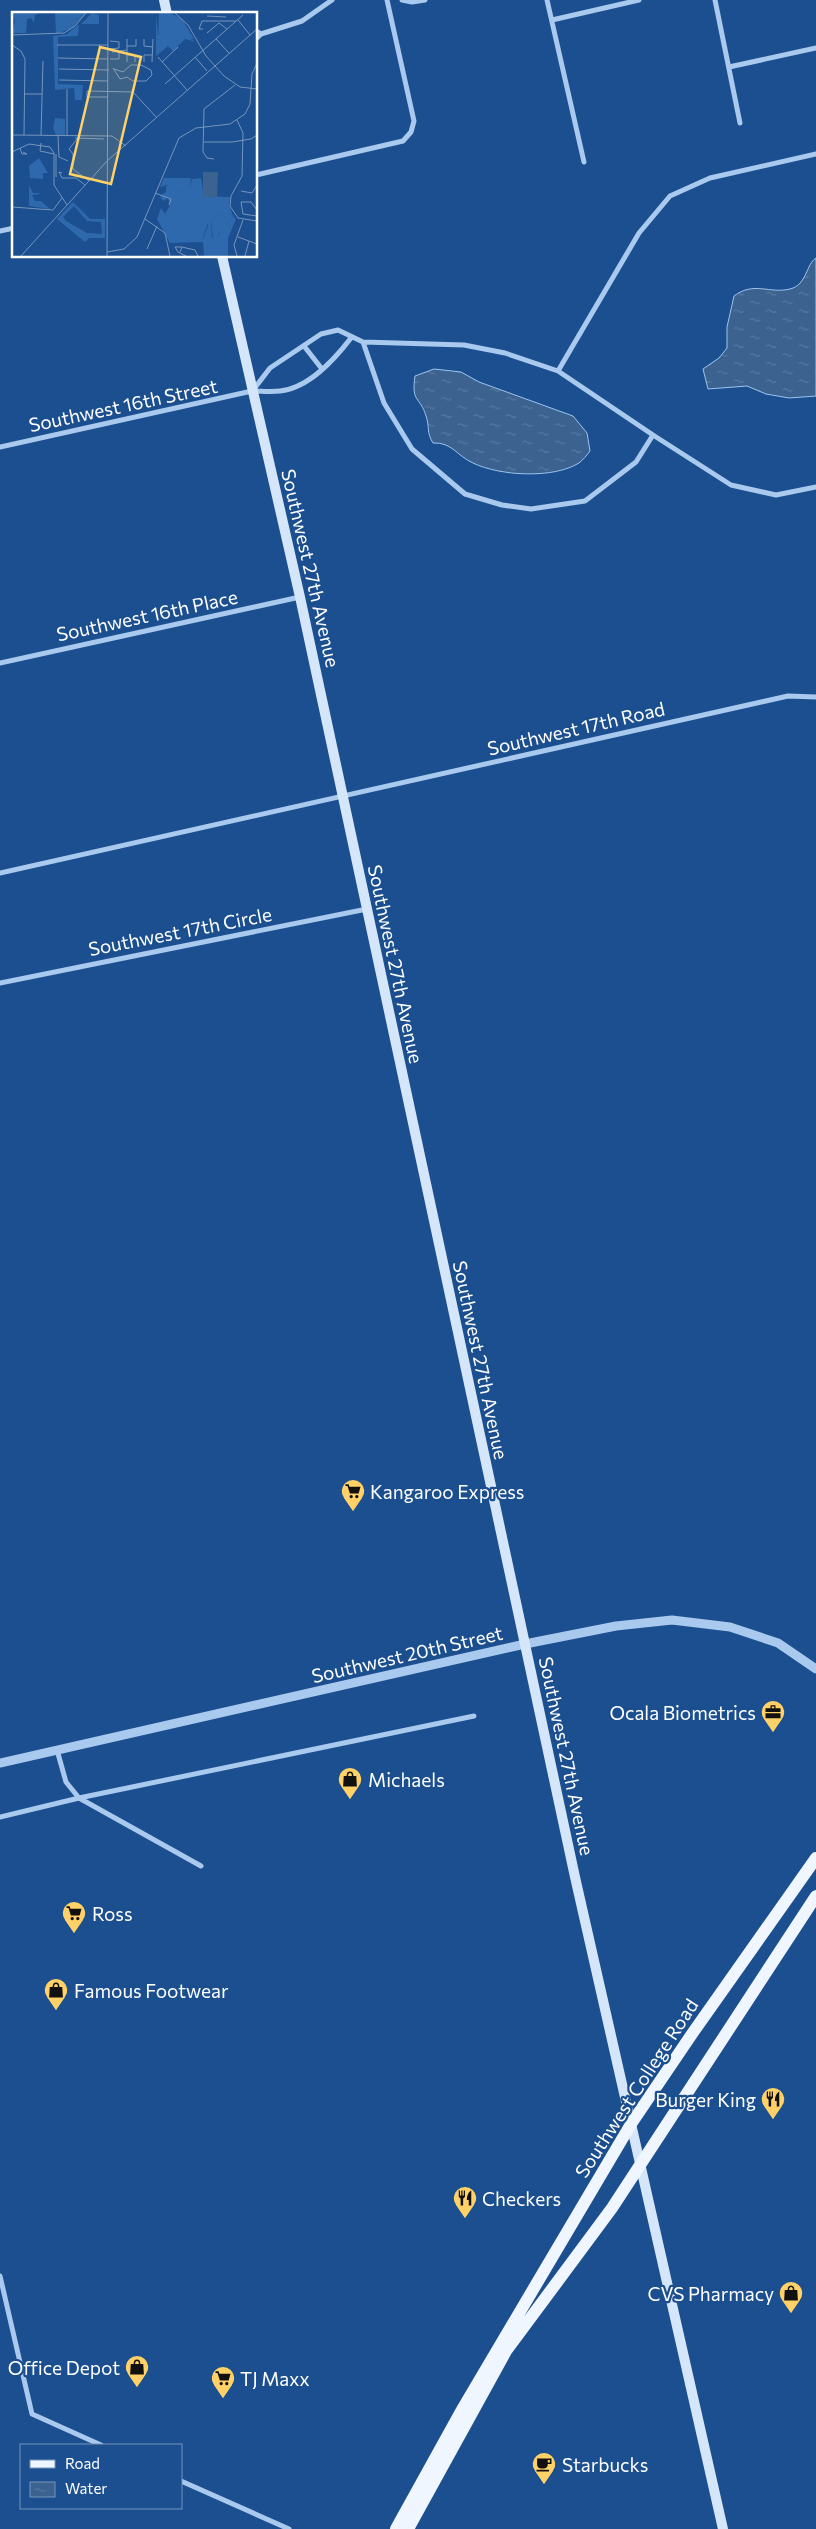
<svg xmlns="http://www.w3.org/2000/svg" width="816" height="2529" font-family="Commissioner,sans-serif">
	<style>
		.water { fill: url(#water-ripples); stroke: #9cc4f0 }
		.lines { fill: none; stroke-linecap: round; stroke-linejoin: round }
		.minor { stroke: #a9c9ee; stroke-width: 5 }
		.tertiary { stroke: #a9c9ee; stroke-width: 9 }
		.secondary { stroke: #d6e6fa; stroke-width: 10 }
		.primary { stroke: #f0f6ff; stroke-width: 12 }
		.labels { text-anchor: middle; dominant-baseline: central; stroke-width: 4.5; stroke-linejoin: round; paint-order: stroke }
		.street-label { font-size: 19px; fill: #fff; stroke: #1b4f8f }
		.poi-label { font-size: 19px; fill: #fff; stroke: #1b4f8f; text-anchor: start }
		.inset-road { fill: none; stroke: #7695bc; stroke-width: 1 }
		.view { fill: #ffd166; fill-opacity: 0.15; stroke: #ffd166; stroke-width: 2.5 }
		.inset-edge { fill: none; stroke: #fff; stroke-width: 2.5 }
	</style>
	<defs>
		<pattern id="water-ripples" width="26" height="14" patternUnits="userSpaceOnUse" patternTransform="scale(1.25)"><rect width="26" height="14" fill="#3c6290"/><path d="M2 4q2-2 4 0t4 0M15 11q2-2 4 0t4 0" fill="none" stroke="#597aa1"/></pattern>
	</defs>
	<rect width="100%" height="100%" fill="#1b4f8f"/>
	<!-- water -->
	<path class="water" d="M 816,258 L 816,396 L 789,398 L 766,394 L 747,386 L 708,389 L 703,369 L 719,358 L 727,348 L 727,327 L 734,296 C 754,281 769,294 790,289 C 807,285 806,264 816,258 Z
		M 434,369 L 461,372 L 479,382 L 573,416 L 587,433 L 590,451 C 587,455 583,460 579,463 C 553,479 500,476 473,463 C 457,456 452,442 433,443 C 426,432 430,427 426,416 C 420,396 411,403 415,376 Z"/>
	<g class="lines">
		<!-- minor -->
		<path class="minor" d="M 402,0 L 412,2 L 425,0
			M 547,0 L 584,162
			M 715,0 L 740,123
			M 552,20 L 639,0
			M 256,31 L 261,34 L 256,39
			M 261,34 L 302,21 L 332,0
			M 729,67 L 816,48
			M 256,175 L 403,141 L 411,132 L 414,121 L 387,0
			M 0,231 L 14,228
			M 363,342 L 384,403 L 412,449 L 465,494 L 502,505 L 531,509 L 585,501 L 636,462 L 653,435 L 731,485 L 776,495 L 816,487
			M 304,346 L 322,369
			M 558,371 L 653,435
			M 254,389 L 270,368 L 321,334 L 338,330 L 363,342 L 464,345 L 505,353 L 558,371 L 639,233 L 670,196 L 710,178 L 816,154
			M 0,447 L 252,391 C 261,391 271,392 280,391 C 309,388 334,360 351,338
			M 0,663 L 300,597
			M 0,873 L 788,696 L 816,697
			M 0,983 L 367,909
			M 57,1750 L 66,1782 L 79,1798 L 201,1866
			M 0,1817 L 79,1798 L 474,1716
			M 0,2276 L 32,2414 L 101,2445
			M 181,2481 L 289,2529"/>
		<!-- tertiary -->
		<path class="tertiary" d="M 0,1763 L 525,1644 L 616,1626 L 672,1620 L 730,1627 L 778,1643 L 816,1669"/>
		<!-- secondary -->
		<path class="secondary" d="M 164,0 L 167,14
			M 222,256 L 300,597 L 575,1877 L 723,2529"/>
		<!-- primary -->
		<path class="primary" d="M 396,2529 L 463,2408 L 631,2124 L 694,2031 L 816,1858
			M 408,2529 L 506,2351 L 612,2208 L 816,1896"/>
	</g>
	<!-- icons -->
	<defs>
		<g id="supermarket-pin" transform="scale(1.25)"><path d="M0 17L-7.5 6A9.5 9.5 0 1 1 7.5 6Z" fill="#ffd166" stroke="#1b4f8f"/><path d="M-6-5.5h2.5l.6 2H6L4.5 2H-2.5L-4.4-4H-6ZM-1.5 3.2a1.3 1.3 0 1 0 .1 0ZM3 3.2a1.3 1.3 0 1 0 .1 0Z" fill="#111"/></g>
		<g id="office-pin" transform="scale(1.25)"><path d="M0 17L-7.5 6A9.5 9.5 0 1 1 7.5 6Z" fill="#ffd166" stroke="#1b4f8f"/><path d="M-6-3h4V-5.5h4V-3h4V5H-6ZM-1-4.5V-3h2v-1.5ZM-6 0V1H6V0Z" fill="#111"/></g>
		<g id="shop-pin" transform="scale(1.25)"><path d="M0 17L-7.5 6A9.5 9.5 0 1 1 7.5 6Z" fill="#ffd166" stroke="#1b4f8f"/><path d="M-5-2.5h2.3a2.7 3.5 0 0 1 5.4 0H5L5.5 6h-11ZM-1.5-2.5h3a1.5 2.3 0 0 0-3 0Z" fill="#111"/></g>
		<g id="restaurant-pin" transform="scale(1.25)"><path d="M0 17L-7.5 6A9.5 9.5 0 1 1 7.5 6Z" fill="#ffd166" stroke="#1b4f8f"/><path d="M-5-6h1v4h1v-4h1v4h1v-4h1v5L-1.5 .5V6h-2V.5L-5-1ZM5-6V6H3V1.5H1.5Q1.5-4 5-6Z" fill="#111"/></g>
		<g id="cafe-pin" transform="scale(1.25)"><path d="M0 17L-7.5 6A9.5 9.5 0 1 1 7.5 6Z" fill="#ffd166" stroke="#1b4f8f"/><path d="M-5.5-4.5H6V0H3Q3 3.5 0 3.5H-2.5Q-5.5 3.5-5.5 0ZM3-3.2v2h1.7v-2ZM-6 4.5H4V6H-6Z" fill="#111"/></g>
	</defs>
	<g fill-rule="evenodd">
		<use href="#supermarket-pin" x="353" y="1491"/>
		<use href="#office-pin" x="773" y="1712"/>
		<use href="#shop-pin" x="350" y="1779"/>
		<use href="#supermarket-pin" x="74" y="1913"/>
		<use href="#shop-pin" x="56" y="1990"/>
		<use href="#restaurant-pin" x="773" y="2099"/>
		<use href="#restaurant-pin" x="465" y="2198"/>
		<use href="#shop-pin" x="791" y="2293"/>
		<use href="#shop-pin" x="137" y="2367"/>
		<use href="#supermarket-pin" x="223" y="2378"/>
		<use href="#cafe-pin" x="544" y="2464"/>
	</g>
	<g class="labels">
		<!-- street labels -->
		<g class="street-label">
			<text transform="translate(123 405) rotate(-12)">Southwest 16th Street</text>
			<text transform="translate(311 568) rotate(77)">Southwest 27th Avenue</text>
			<text transform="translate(147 615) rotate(-12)">Southwest 16th Place</text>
			<text transform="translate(576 728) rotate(-13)">Southwest 17th Road</text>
			<text transform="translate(180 931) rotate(-11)">Southwest 17th Circle</text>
			<text transform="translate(396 964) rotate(78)">Southwest 27th Avenue</text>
			<text transform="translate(481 1360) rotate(78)">Southwest 27th Avenue</text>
			<text transform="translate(407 1654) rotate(-13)">Southwest 20th Street</text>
			<text transform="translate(567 1756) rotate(78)">Southwest 27th Avenue</text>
			<text transform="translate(636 2088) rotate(-57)">Southwest College Road</text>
		</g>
		<!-- poi labels -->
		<g class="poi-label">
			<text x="370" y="1491">Kangaroo Express</text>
			<text x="756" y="1712" text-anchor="end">Ocala Biometrics</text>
			<text x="368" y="1779">Michaels</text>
			<text x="92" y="1913">Ross</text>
			<text x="74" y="1990">Famous Footwear</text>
			<text x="756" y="2099" text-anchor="end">Burger King</text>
			<text x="482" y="2198">Checkers</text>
			<text x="774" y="2293" text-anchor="end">CVS Pharmacy</text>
			<text x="120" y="2367" text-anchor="end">Office Depot</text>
			<text x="240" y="2378">TJ Maxx</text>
			<text x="562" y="2464">Starbucks</text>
		</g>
	</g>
	<!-- overview -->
	<g transform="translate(12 12)">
		<rect width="245" height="245" fill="#1b4f8f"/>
		<path d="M 147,1 L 159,1 L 170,7 L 182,27 L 146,25 ZM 152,166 L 179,166 L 178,177 L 166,179 L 155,173 L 148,175 ZM 191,184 L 218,185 L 217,193 L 221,204 L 208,222 L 206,219 L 213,205 L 209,201 L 199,209 L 200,226 L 197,233 L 202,234 L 203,244 L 196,244 L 191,227 L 196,214 ZM 61,190 L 78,207 L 93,207 L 93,226 L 77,226 L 73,230 L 45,207 ZM 62,194 L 75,209 L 89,210 L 90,222 L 75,221 L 54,209 L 51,205 Z" fill="#2e69ad" fill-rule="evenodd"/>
		<path d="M 0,1 L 28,1 L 23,3 L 22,11 L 19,6 L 15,7 L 14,21 L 0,21 L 3,9 ZM 43,1 L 74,1 L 60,16 L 44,22 ZM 80,1 L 87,3 L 87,12 L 69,12 ZM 144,1 L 146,25 L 175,25 L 184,30 L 173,27 L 161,39 L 156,34 L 144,44 ZM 67,12 L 66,24 L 46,25 L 46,72 L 71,73 L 70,88 L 63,88 L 62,76 L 43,78 L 41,24 L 55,22 ZM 43,106 L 53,107 L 53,123 L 44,123 L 41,116 ZM 27,146 L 36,161 L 31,161 L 31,167 L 18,166 L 17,154 ZM 189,166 L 196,211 L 191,226 L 195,233 L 196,244 L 192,244 L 191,230 L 158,231 L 145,207 L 149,196 L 153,202 L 158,193 L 156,186 L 151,189 L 148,184 L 154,180 L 154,174 L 160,173 L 166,179 L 178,176 L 180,167 ZM 17,173 L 21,181 L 26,181 L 29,182 L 20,183 L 23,189 L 29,189 L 38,197 L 17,194 ZM 221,204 L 224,207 L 216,226 L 216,244 L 203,244 L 200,240 L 201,235 L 197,234 L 195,227 L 206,224 Z" fill="#2e69ad"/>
		<path d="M 209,201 L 213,205 L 206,224 L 201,226 L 199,209 Z" fill="#2e69ad"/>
		<path d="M 191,160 L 206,160 L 205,185 L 191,185 Z" fill="#3c6290"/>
		<path class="inset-road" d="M 163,1 L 176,13 L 194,44 L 212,64 L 228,75 L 245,77M 195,4 L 214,5M 226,8 L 238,23M 191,17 L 187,17 L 190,9 L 224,9M 195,21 L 207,11 L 215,17M 0,23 L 52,21 L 63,14 L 74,1M 132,27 L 132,34 L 141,35M 204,27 L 217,41M 98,29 L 107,30 L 107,36 L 98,37M 0,33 L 9,39 L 13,47 L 12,123M 45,33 L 96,33M 115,34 L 124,34 L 124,27M 100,40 L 115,38M 115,43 L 123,43 L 123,50M 146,45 L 175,78M 183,45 L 195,59M 46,46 L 96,47M 98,47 L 107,47 L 107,40M 115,50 L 115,27M 132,50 L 132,43 L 140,43M 140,50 L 141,27M 150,50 L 166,35M 101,56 L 108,67 L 115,65 L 121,69 L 134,69 L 140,63 L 139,58 L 129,53 L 119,53 L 111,60 L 102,57M 47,57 L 97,58M 47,68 L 96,69M 153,72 L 231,3M 12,82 L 30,82M 96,85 L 75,85 L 75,79 L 121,80 L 145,106M 225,108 L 231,121 L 230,164 L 219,184 L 218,194 L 226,206 L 245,209M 0,123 L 100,124 L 114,134M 29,123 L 31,49M 46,124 L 47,145 L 56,149M 55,124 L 55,77M 63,126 L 92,127M 65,127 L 57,137 L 61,142 L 61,157 L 77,169M 192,130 L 220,130 L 239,127 L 245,123M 29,131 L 28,139 L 42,142M 8,136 L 10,142 L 15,142 L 11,140M 0,140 L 17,132 L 38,135 L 42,141 L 42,173 L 55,193M 202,147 L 195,146 L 191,140 L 192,97 L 223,73M 50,161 L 47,160 L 50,166 L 64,166 L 73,173M 44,165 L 44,142M 229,179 L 240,181 L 245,173M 143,181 L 159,187 L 157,193M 0,195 L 41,198 L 50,186M 245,198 L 239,190 L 229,190 L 231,202 L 245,204M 133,207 L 153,221 L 158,244M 226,225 L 245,232M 170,235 L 183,238 L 186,244M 135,237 L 145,214M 95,240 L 112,237 L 125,225 L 167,126 L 184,116 L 218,112 L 233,102 L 238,92 L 240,62 L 245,51M 168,240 L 170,235 L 163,235 L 166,240 L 174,244M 9,244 L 95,149 L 245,17M 95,244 L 96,1M 225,244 L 222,233 L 231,208M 233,244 L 237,229"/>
		<path class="view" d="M 88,35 L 129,45 L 99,172 L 58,162 Z"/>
		<rect width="245" height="245" class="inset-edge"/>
	</g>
	<!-- legend -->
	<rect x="20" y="2444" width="162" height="65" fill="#1b4f8f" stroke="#7695bc"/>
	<rect x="30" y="2460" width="25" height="8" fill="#f0f6ff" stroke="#7695bc"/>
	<text x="65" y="2469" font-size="15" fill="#ffffff">Road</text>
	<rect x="30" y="2482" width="25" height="15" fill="url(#water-ripples)" stroke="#7695bc"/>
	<text x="65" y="2494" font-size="15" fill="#ffffff">Water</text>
</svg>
